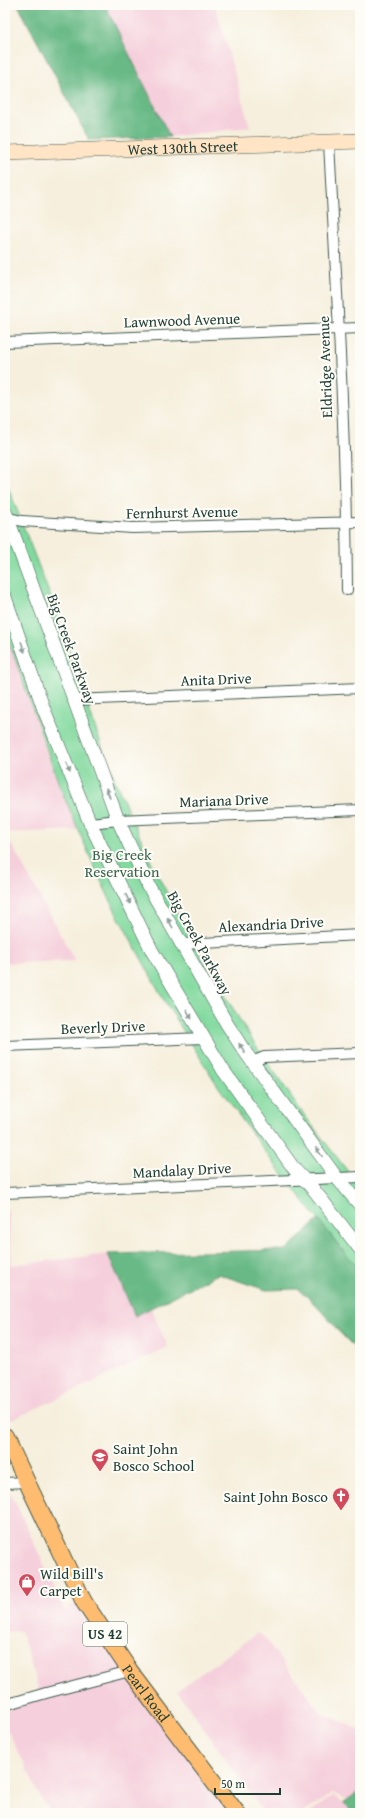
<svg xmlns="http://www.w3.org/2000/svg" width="365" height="1818" font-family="'Gentium Book Plus',serif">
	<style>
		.built { fill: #f5cfdc }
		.green { fill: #81d99e; stroke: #508b69 }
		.forest { fill: #68b985; stroke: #447b5c }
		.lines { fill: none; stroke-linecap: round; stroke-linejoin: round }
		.minor-casing { stroke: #3f584d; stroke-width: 12 }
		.tertiary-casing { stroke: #3f584d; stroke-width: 14 }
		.secondary-casing { stroke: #3f584d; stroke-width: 16 }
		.primary-casing { stroke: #3f584d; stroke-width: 18 }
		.minor { stroke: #fff; stroke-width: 10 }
		.tertiary { stroke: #fff; stroke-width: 13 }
		.secondary { stroke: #ffe4c6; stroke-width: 15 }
		.primary { stroke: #febc71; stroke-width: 16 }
		.oneway { fill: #8f9e9a }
		.labels { text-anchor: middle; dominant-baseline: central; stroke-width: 4; stroke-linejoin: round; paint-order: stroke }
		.shield { fill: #fdfcf7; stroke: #62766e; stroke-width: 1 }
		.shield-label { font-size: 14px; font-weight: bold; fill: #1f3d34 }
		.street-label { font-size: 15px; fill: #1f3d34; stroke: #fdfcf7 }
		.park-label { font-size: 15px; fill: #38644e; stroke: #fdfcf7 }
		.poi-label { font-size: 15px; fill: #1f3d34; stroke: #fdfcf7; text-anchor: start }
	</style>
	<rect width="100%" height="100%" fill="#fdfcf7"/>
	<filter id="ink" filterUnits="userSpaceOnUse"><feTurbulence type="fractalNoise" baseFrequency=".025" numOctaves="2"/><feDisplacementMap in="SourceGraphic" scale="8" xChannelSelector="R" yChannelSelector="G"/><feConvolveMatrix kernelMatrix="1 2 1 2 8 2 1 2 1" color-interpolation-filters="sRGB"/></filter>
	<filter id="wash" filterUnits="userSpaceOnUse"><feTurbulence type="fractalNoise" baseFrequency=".012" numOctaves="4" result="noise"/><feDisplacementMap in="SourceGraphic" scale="16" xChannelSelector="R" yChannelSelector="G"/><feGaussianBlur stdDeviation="0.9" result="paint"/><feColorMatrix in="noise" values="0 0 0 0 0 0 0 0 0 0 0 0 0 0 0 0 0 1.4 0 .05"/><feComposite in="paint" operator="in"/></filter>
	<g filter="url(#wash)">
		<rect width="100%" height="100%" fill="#f6efdd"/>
		<!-- built -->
		<path class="built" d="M 105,5 L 215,5 L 250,127 L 170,137 Z
			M 5,646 L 10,646 L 44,745 L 60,787 L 79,830 L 5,833 L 75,961 L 5,963 Z
			M 5,1210 L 8,1210 L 12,1265 L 108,1254 L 135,1316 L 151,1308 L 168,1347 L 5,1423 Z
			M 5,1495 L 12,1495 L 65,1611 L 79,1600 L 233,1813 L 52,1813 L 43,1802 L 5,1725 L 5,1711 L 41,1698 L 21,1631 L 5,1632 Z
			M 257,1633 L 263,1636 L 321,1713 L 360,1730 L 360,1791 L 348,1800 L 333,1793 L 303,1813 L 264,1813 L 177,1691 Z
			M 334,1795 L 353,1813 L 309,1813 Z"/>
		<!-- green -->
		<path class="green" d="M 5,479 L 53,603 L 97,733 L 115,781 L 154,868 L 196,948 L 251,1038 L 304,1115 L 360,1187 L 360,1353 L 335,1328 L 348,1257 L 272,1161 L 218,1086 L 164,1000 L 118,916 L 97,873 L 60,787 L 5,630 Z"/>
		<!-- forest -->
		<path class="forest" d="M 18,5 L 105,5 L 170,137 L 89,140 Z
			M 318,1220 L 348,1257 L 360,1268 L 360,1353 L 308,1297 L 297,1289 L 266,1290 L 218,1274 L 135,1316 L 108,1254 L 286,1250 Z
			M 360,1791 L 360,1813 L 353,1813 L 343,1803 Z"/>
	</g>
	<g filter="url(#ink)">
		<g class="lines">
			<!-- minor casing -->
			<g class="minor-casing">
				<path id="minor" d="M 329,143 C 337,292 346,441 347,590
					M 5,342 L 360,328
					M 5,517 L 22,521 L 133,528 L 360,522
					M 74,700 L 360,688
					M 90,823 L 118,820 L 360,810
					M 183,944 L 360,935
					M 5,1046 L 203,1038
					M 252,1062 L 264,1057 L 360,1053
					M 5,1193 L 360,1177
					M 5,1483 L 26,1482
					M 5,1705 L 46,1693 L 130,1671"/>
			</g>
			<!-- tertiary casing -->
			<g class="tertiary-casing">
				<path id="tertiary" d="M 5,511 L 118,820 L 148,885 L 227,1024 L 243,1049 L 337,1178 L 360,1205
					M 5,597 L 43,707 L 90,823 L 152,951 L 223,1070 L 295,1170 L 314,1190 L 360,1249"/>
			</g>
			<!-- secondary casing -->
			<g class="secondary-casing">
				<g id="secondary">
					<path id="s1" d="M 5,153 L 360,141"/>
				</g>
			</g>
			<!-- primary casing -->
			<g class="primary-casing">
				<g id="primary">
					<path id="s2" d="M 5,1436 L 84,1602 L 130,1671 L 237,1813"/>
				</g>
			</g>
			<!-- minor -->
			<use href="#minor" class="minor"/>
			<!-- tertiary -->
			<use href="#tertiary" class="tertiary"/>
			<!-- secondary -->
			<use href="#secondary" class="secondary"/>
			<!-- primary -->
			<use href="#primary" class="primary"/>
		</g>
		<!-- one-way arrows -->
		<defs><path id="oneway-solid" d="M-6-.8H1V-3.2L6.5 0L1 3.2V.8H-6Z"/></defs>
		<g class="oneway">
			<use href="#oneway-solid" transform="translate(23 647) rotate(71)"/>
			<use href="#oneway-solid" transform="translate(68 768) rotate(68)"/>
			<use href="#oneway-solid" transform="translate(108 793) rotate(-111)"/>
			<use href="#oneway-solid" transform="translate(128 899) rotate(64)"/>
			<use href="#oneway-solid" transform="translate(170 923) rotate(-120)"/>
			<use href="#oneway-solid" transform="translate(189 1014) rotate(60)"/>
			<use href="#oneway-solid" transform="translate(242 1048) rotate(-124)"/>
			<use href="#oneway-solid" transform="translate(319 1152) rotate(-126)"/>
		</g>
	</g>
	<!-- icons -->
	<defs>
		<g id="school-pin" transform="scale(0.9)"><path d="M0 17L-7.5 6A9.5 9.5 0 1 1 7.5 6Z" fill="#d1495b" stroke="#fdfcf7"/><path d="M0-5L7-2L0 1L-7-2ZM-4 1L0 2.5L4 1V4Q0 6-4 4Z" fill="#fff"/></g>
		<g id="church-pin" transform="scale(0.9)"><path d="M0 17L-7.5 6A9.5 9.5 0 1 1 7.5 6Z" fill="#d1495b" stroke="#fdfcf7"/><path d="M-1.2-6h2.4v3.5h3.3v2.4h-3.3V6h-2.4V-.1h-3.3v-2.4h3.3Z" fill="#fff"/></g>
		<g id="shop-pin" transform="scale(0.9)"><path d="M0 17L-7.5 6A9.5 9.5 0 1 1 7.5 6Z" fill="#d1495b" stroke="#fdfcf7"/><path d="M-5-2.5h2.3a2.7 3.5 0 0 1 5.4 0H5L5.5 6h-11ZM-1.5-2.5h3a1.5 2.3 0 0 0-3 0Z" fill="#fff"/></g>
	</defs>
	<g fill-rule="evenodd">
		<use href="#school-pin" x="100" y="1457"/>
		<use href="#church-pin" x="341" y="1496"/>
		<use href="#shop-pin" x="27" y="1582"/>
	</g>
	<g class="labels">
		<!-- shield labels -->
		<rect class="shield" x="83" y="1622" width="44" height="24" rx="3"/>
		<g class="shield-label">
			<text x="105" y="1634">US 42</text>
		</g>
		<!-- street labels -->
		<g class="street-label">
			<text stroke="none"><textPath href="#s1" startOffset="178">West 130th Street</textPath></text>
			<text transform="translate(182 320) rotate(-2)">Lawnwood Avenue</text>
			<text transform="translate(325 367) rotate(-92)">Eldridge Avenue</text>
			<text transform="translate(182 512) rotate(-1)">Fernhurst Avenue</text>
			<text transform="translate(72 649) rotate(70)">Big Creek Parkway</text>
			<text transform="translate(216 679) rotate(-2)">Anita Drive</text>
			<text transform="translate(224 800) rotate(-2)">Mariana Drive</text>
			<text transform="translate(271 924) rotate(-3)">Alexandria Drive</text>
			<text transform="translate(200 943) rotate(61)">Big Creek Parkway</text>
			<text transform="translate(103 1027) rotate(-2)">Beverly Drive</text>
			<text transform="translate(182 1170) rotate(-3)">Mandalay Drive</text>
			<text stroke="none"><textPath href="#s2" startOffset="294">Pearl Road</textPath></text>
		</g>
		<!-- park labels -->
		<g class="park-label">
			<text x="122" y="854">Big Creek<tspan x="122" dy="17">Reservation</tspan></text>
		</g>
		<!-- poi labels -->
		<g class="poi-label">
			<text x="113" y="1448">Saint John<tspan x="113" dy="17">Bosco School</tspan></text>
			<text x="328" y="1496" text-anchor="end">Saint John Bosco</text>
			<text x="40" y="1573">Wild Bill's<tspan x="40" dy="17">Carpet</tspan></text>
		</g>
	</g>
	<!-- margin -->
	<rect width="365" height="1818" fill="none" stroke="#fdfcf7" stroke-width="20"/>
	<!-- scale -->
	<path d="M215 1788v6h65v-6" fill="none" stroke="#1f3d34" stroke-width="2"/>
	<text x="221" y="1788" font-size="12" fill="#1f3d34" stroke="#fdfcf7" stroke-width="3" paint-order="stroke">50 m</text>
</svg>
